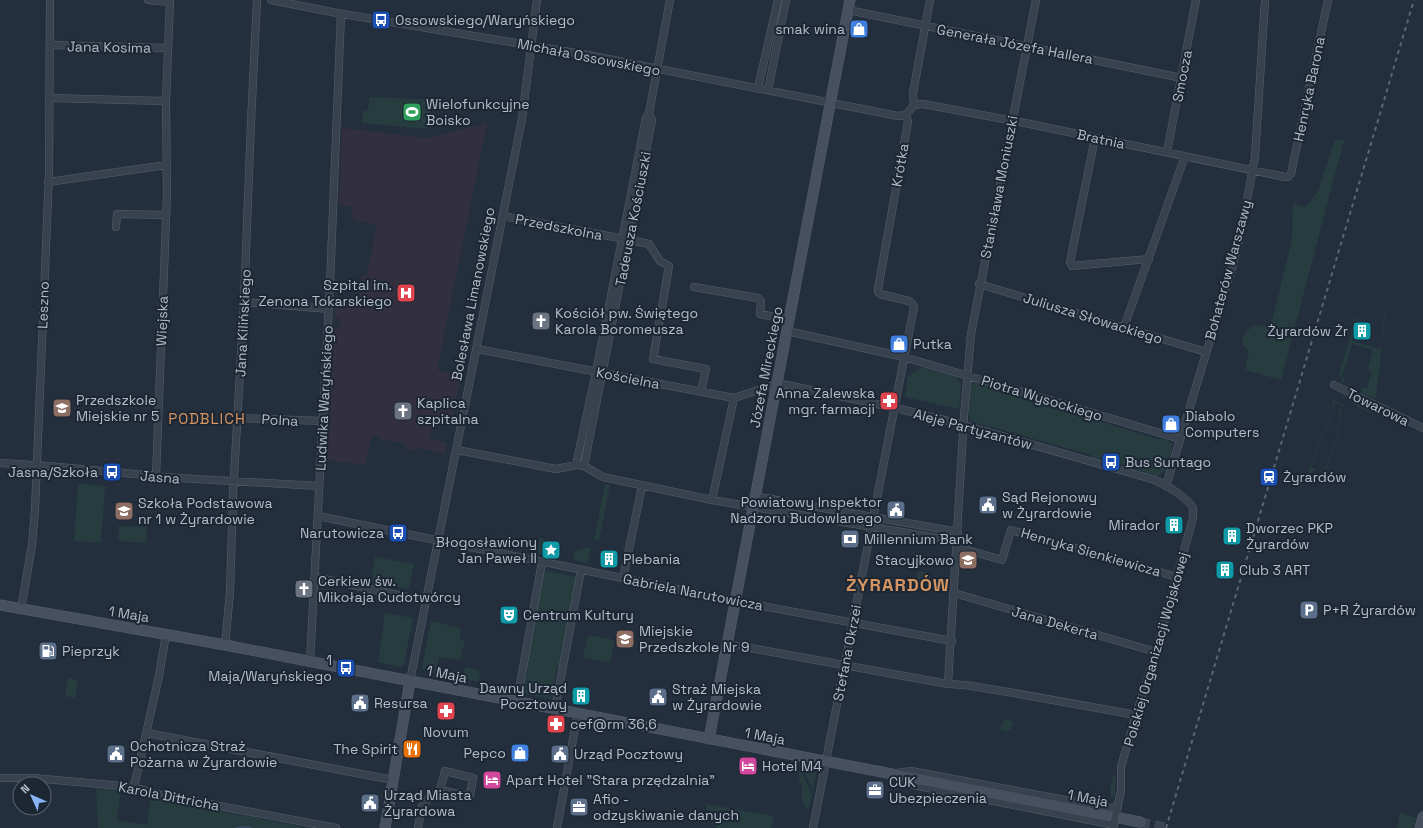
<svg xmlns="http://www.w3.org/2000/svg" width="1423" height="828" font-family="'Space Grotesk',sans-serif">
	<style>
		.medical { fill: #32303f }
		.green { fill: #263c3f }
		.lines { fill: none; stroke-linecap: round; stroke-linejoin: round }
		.stream { stroke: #394c67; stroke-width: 2 }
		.street-tunnel { stroke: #3a4453; stroke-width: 7; stroke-dasharray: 7 3.5; stroke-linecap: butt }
		.secondary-tunnel { stroke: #3a4453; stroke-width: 10; stroke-dasharray: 10 5; stroke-linecap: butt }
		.street-casing { stroke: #565f6c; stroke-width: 8 }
		.secondary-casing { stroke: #565f6c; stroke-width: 11 }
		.street { stroke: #38414e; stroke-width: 7 }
		.secondary { stroke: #465061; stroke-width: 10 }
		.rail { stroke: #5a6575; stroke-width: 2; stroke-dasharray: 4 4; stroke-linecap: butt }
		.street-bridge-casing { stroke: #565f6c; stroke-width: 8; stroke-linecap: butt }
		.street-bridge { stroke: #38414e; stroke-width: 7 }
		.labels { text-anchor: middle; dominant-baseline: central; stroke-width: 4; stroke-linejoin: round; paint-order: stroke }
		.poi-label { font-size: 14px; fill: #b4bcc9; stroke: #1d2633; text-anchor: start }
		.street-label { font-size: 14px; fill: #b4bcc9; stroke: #1d2633 }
		.neighbourhood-label { font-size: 15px; letter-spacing: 1px; fill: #d59563; stroke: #1d2633 }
		.district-label { font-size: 18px; font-weight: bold; letter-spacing: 1px; fill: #d59563; stroke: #1d2633 }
	</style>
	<rect width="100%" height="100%" fill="#242f3e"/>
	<!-- medical -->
	<path class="medical" d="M 487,123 L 437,370 L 461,375 L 452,420 L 434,417 L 430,439 L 447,443 L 445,453 L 419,448 L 413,451 L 405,450 L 406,444 L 380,439 L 381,437 L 372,435 L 365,465 L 326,460 L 332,340 L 335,327 L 339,328 L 340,319 L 335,317 L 335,306 L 356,306 L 362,275 L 367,276 L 377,225 L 354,219 L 352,216 L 352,206 L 339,205 L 342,128 L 427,138 Z"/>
	<!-- green -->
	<path class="green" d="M 369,97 L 397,98 L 432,100 L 427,129 L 362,123 L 363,110 L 368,111 Z
		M 1335,140 L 1344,140 L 1281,380 L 1245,370 L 1249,352 L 1242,344 L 1243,336 L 1253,325 L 1271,326 L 1292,239 L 1293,203 L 1305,207 L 1317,193 Z
		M 1385,308 L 1386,308 L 1376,399 L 1361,393 L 1362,388 L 1367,388 L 1371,374 L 1372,372 L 1369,371 L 1368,369 L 1373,350 L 1352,344 L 1342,376 L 1345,382 L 1342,383 L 1341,376 L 1339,375 L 1356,318 L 1359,319 L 1352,341 L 1381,349 Z
		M 922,367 L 957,377 L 961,384 L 959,409 L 905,397 L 908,376 Z
		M 972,382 L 992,387 L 994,390 L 1158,439 L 1164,439 L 1171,442 L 1173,445 L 1165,471 L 1158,476 L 1154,476 L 1124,465 L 1101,459 L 1093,458 L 1091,455 L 973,422 L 970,420 L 969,417 L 970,385 Z
		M 1333,400 L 1343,405 L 1340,409 L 1342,413 L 1336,429 L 1340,431 L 1325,473 L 1318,471 L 1324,471 L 1339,432 L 1335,430 L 1340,415 L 1339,410 L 1341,405 L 1335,403 L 1333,408 L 1332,407 Z
		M 1352,401 L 1373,411 L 1373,414 L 1353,404 Z
		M 1331,412 L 1332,412 L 1311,467 L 1317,469 L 1307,475 Z
		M 78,484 L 105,486 L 101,543 L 74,541 Z
		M 605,484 L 610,485 L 599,541 L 594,540 Z
		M 119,526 L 147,527 L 146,543 L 118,541 Z
		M 540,537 L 554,547 L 554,548 L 546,547 L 544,552 L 552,554 L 552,556 L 537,553 Z
		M 591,547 L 588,564 L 573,560 L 575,551 Z
		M 375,557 L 414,564 L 409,589 L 371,582 Z
		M 542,570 L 578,577 L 560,671 L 557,667 L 551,699 L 523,694 L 529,662 L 526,658 Z
		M 918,571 L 927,572 L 926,576 L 931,577 L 930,585 L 916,582 Z
		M 602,610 L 612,612 L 611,621 L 600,619 Z
		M 385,613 L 413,618 L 404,664 L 402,667 L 378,662 Z
		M 431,621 L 461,628 L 459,639 L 465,640 L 460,660 L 439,657 L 436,674 L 428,672 L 422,669 L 422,666 Z
		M 588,635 L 615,640 L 610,663 L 583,657 Z
		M 465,667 L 480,671 L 479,682 L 463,679 Z
		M 68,678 L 78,680 L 75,698 L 65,696 Z
		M 1004,719 L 1013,722 L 1011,731 L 1008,730 L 1008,732 L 1000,730 Z
		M 800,769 L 812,794 L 809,809 C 800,802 801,794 802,784 L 798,781 Z
		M 803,770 L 815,772 L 816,774 L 813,791 Z
		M 1113,776 L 1116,777 L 1115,797 L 1111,798 L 1110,789 Z
		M 96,788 L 121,790 L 117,820 L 147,825 L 151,796 L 156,799 L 310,828 L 98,828 Z
		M 705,804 L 774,816 L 771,828 L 718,828 L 713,825 Z
		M 1400,812 L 1416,818 L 1413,828 L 1397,828 Z"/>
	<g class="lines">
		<!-- stream -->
		<path class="stream" d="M 237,828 L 245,827 L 251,828"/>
		<!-- street-tunnel -->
		<path class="street-tunnel" d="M 735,645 L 745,647"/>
		<!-- secondary-tunnel -->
		<path class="secondary-tunnel" d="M 1140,822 L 1169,828"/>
		<!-- street casing -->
		<g class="street-casing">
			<path id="street" d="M 148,0 L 170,2
				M 271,0 L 337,13 L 588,55 L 898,116 L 906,115
				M 848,10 L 1182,78
				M 50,45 L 167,48
				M 758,88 L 778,0
				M 768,90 L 786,0
				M 49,98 L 166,101
				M 914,105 L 923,104 L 1025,123 L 1285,177 L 1288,177 L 1291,174 L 1328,0
				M 1095,138 L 1070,262 L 1072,266 L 1149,259
				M 1167,152 L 1196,0
				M 48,182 L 166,165
				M 503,216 L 635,241 L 649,244 L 660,261 L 669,266 L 653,359 L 706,369 L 701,392
				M 116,227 L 117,214 L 166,215
				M 979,284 L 1206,352
				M 694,287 L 758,298 L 761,301 L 760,314 L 789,320
				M 244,302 L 329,309
				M 1124,327 L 1185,156
				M 787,331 L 904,357 L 1180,439
				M 477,349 L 734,398 L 777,384 L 787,385 L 896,408 L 964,425 L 1155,480 C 1166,485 1187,497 1193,508 L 1193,518 L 1156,652 L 1136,715 L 1121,767 L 1121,791 L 1116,813
				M 1334,385 L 1423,428
				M 238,418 L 323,421
				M 457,450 L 556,469 L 576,465 L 584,466 L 603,477 L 712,500 L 949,540 L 957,540
				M 0,463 L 48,466 L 178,478 L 319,486
				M 576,465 L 596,372 L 646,118 L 649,113 L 670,0
				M 584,466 L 652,120 L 649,113
				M 156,476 L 167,194 L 166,101 L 170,0
				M 1166,486 L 1234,261 L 1241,232 L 1255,157 L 1265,0
				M 755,496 L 958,532
				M 712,500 L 734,398
				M 318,516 L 735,601 L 952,641
				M 957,547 L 1002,560 L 1011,530 L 1177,577
				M 315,577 L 426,601
				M 623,578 L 642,486
				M 954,593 L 1156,652
				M 21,609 L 32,545 L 35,510 L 49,174 L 50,0
				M 225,645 L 230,592 L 233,494 L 244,302 L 251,122 L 257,0
				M 745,647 L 948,684 L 965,685 L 1008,692 L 1136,715
				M 310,662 L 330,284 L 341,14
				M 410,681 L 522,119 L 537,0
				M 948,684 L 964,416 L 971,334 L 1036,0
				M 517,702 L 542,562
				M 555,709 L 581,570
				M 576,724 L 578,714
				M 147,733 L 393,780
				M 897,773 L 911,771 L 1108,808 L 1118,807
				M 894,777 L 908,784 L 1114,825
				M 0,778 L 33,778 L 134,787 L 156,794 L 336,828
				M 134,787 L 159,676 L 166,634
				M 418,828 L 422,806 L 428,799 L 440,790 L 445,771 L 473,778 L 470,795 L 468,796 L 440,790
				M 557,828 L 575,728
				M 813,828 L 914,307 L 912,303 L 909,301 L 880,294 L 878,292 L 878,289 L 908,122 L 906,115 L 914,105 L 913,93 L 930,0"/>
		</g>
		<!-- secondary casing -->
		<g class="secondary-casing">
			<path id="secondary" d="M 0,605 L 225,645 L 1140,822
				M 709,739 L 850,0
				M 385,828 L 410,681
				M 1420,828 L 1423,817"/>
		</g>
		<!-- street -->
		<use href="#street" class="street"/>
		<!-- secondary -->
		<use href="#secondary" class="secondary"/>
		<!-- rail -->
		<path class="rail" d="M 1166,828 L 1414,0"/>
		<!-- street-bridge casing -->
		<g class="street-bridge-casing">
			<path id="street-bridge" d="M 1114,822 L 1116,813"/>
		</g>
		<!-- street-bridge -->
		<use href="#street-bridge" class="street-bridge"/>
	</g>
	<!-- icons -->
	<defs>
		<g id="bus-square" transform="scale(1)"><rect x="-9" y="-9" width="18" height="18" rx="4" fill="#1a4fb4" stroke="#1d2633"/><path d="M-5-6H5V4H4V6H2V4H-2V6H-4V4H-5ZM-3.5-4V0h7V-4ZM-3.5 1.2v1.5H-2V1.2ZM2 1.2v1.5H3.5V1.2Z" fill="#fff"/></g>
		<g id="shop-square" transform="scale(1)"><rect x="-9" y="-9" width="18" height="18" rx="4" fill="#3f7fe0" stroke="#1d2633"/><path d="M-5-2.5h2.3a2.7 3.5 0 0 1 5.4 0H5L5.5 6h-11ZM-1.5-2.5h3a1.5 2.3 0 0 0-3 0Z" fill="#fff"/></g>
		<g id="stadium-square" transform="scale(1)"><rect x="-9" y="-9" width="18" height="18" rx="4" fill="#2e9e5b" stroke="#1d2633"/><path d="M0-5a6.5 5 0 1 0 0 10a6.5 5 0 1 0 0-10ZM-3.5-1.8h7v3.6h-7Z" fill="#fff"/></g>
		<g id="hospital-square" transform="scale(1)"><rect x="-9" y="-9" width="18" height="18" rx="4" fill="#e0444e" stroke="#1d2633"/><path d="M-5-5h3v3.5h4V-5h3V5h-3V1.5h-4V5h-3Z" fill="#fff"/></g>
		<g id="church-square" transform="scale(1)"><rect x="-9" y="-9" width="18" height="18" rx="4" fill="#6b7280" stroke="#1d2633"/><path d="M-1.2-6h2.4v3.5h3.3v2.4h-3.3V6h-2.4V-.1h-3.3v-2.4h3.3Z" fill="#fff"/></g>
		<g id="building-square" transform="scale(1)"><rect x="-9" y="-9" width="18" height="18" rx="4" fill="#0f9aa8" stroke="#1d2633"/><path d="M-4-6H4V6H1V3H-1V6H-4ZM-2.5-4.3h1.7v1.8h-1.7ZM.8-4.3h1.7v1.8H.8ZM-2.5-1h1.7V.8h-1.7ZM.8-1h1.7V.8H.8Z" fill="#fff"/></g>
		<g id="pharmacy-square" transform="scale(1)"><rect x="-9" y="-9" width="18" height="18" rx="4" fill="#e0444e" stroke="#1d2633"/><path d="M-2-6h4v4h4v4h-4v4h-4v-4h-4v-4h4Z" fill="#fff"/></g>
		<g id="school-square" transform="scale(1)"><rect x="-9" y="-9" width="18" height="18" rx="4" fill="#8d6e63" stroke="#1d2633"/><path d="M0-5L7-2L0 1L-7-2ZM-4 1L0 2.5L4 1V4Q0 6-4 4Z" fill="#fff"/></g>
		<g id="station-square" transform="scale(1)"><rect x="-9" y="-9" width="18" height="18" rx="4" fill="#1a4fb4" stroke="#1d2633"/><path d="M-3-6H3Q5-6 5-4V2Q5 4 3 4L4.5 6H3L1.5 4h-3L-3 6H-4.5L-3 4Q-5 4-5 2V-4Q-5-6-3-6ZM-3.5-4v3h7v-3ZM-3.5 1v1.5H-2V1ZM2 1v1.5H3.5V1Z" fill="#fff"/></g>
		<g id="civic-square" transform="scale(1)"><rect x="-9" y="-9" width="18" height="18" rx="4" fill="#5c6f8a" stroke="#1d2633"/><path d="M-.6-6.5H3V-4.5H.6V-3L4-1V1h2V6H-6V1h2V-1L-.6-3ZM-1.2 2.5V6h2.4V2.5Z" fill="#fff"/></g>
		<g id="bank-square" transform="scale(1)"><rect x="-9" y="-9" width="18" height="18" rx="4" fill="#5c6f8a" stroke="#1d2633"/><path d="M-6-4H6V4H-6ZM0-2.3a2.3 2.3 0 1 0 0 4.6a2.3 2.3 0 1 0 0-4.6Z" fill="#fff"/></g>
		<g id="sight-square" transform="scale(1)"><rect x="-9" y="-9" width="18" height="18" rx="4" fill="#0f9aa8" stroke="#1d2633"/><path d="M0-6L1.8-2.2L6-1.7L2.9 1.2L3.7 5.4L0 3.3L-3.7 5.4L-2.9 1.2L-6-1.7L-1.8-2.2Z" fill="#fff"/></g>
		<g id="parking-square" transform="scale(1)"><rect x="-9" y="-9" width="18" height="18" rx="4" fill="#5c6f8a" stroke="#1d2633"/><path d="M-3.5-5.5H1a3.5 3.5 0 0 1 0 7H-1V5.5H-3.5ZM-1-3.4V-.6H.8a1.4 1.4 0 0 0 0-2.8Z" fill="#fff"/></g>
		<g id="theatre-square" transform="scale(1)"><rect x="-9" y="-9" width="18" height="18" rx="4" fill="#0f9aa8" stroke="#1d2633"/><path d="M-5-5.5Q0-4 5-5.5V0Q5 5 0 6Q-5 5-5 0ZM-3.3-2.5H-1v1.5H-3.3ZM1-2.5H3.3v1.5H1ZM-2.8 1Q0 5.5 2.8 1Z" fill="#fff"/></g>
		<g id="fuel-square" transform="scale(1)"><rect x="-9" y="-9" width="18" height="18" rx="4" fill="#5c6f8a" stroke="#1d2633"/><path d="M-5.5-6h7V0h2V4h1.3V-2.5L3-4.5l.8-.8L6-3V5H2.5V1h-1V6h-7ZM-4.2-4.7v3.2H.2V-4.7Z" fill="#fff"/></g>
		<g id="restaurant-square" transform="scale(1)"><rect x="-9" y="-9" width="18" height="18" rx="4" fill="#e8710a" stroke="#1d2633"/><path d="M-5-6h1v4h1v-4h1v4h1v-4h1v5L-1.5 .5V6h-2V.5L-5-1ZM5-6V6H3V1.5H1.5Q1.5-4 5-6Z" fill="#fff"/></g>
		<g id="hotel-square" transform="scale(1)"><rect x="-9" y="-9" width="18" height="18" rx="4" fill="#d1479c" stroke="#1d2633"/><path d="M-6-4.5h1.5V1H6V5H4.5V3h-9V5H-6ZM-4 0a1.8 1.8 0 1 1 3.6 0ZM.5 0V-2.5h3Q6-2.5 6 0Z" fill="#fff"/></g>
		<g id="office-square" transform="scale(1)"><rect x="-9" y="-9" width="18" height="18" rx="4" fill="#5c6f8a" stroke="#1d2633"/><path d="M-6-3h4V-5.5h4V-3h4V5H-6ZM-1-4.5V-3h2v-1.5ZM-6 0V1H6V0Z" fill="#fff"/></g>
	</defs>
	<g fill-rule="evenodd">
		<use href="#bus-square" x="381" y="20"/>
		<use href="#shop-square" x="859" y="29"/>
		<use href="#stadium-square" x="412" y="112"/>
		<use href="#hospital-square" x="406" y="293"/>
		<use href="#church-square" x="541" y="321"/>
		<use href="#building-square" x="1362" y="331"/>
		<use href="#shop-square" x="899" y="344"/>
		<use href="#pharmacy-square" x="889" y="401"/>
		<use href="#school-square" x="62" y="408"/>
		<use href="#church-square" x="403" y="411"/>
		<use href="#shop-square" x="1171" y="424"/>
		<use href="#bus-square" x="1111" y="462"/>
		<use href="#bus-square" x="112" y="472"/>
		<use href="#station-square" x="1269" y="477"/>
		<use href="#civic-square" x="988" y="505"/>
		<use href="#civic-square" x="896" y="510"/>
		<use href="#school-square" x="124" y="511"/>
		<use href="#building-square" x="1174" y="525"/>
		<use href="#bus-square" x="398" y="533"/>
		<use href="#building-square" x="1232" y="536"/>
		<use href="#bank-square" x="850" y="539"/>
		<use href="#sight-square" x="551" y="550"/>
		<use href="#building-square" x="609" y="559"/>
		<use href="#school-square" x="968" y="560"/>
		<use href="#building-square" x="1225" y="570"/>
		<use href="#church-square" x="304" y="589"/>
		<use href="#parking-square" x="1309" y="610"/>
		<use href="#theatre-square" x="509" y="615"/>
		<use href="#school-square" x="625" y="639"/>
		<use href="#fuel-square" x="48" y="651"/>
		<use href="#bus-square" x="346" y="668"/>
		<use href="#building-square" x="581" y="696"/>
		<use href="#civic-square" x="658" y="697"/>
		<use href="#civic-square" x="360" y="703"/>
		<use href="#pharmacy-square" x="446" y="711"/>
		<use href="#pharmacy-square" x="556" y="724"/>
		<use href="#restaurant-square" x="412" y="749"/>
		<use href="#shop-square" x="520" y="753"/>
		<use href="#civic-square" x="116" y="754"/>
		<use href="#civic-square" x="560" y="754"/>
		<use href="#hotel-square" x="748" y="766"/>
		<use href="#hotel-square" x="492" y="780"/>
		<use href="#office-square" x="875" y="790"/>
		<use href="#civic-square" x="370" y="803"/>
		<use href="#office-square" x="579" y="807"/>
	</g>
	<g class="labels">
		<!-- poi labels -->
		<g class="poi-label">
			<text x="395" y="20">Ossowskiego/Waryńskiego</text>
			<text x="845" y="29" text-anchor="end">smak wina</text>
			<text x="426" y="104">Wielofunkcyjne<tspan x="426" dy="16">Boisko</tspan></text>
			<text x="392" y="285" text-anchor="end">Szpital im.<tspan x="392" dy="16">Zenona Tokarskiego</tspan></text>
			<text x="555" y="313">Kościół pw. Świętego<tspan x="555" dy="16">Karola Boromeusza</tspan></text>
			<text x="1348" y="331" text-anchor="end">Żyrardów Żr</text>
			<text x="913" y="344">Putka</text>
			<text x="875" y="393" text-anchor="end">Anna Zalewska<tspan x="875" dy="16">mgr. farmacji</tspan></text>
			<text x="76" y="400">Przedszkole<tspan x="76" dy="16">Miejskie nr 5</tspan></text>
			<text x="417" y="403">Kaplica<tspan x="417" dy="16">szpitalna</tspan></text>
			<text x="1185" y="416">Diabolo<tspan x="1185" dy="16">Computers</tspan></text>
			<text x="1125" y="462">Bus Suntago</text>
			<text x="98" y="472" text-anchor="end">Jasna/Szkoła</text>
			<text x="1283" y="477">Żyrardów</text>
			<text x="1002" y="497">Sąd Rejonowy<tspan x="1002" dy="16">w Żyrardowie</tspan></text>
			<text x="882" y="502" text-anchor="end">Powiatowy Inspektor<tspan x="882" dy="16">Nadzoru Budowlanego</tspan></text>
			<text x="138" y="503">Szkoła Podstawowa<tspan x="138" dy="16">nr 1 w Żyrardowie</tspan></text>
			<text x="1160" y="525" text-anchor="end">Mirador</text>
			<text x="1246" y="528">Dworzec PKP<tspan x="1246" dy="16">Żyrardów</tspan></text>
			<text x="384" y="533" text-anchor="end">Narutowicza</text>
			<text x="864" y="539">Millennium Bank</text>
			<text x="537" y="542" text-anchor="end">Błogosławiony<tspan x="537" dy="16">Jan Paweł II</tspan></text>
			<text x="623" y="559">Plebania</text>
			<text x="954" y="560" text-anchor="end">Stacyjkowo</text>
			<text x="1239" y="570">Club 3 ART</text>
			<text x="318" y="581">Cerkiew św.<tspan x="318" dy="16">Mikołaja Cudotwórcy</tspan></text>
			<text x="1323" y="610">P+R Żyrardów</text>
			<text x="523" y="615">Centrum Kultury</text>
			<text x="639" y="631">Miejskie<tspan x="639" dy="16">Przedszkole Nr 9</tspan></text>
			<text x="62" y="651">Pieprzyk</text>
			<text x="332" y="660" text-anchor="end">1<tspan x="332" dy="16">Maja/Waryńskiego</tspan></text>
			<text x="567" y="688" text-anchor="end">Dawny Urząd<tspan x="567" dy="16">Pocztowy</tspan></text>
			<text x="672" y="689">Straż Miejska<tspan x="672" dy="16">w Żyrardowie</tspan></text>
			<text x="374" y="703">Resursa</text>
			<text x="570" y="724">cef@rm 36,6</text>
			<text x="446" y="732" text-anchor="middle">Novum</text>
			<text x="130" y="746">Ochotnicza Straż<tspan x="130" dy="16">Pożarna w Żyrardowie</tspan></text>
			<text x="398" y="749" text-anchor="end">The Spirit</text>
			<text x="506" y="753" text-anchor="end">Pepco</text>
			<text x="574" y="754">Urząd Pocztowy</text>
			<text x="762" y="766">Hotel M4</text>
			<text x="506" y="780">Apart Hotel "Stara przędzalnia"</text>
			<text x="889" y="782">CUK<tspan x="889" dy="16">Ubezpieczenia</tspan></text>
			<text x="384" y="795">Urząd Miasta<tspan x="384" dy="16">Żyrardowa</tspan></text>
			<text x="593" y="799">Afio -<tspan x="593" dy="16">odzyskiwanie danych</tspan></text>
		</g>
		<!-- street labels -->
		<g class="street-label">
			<text transform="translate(1015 44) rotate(11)">Generała Józefa Hallera</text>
			<text transform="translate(109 47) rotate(1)">Jana Kosima</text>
			<text transform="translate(589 57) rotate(11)">Michała Ossowskiego</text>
			<text transform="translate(1182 76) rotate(-79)">Smocza</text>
			<text transform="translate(1309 89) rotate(-78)">Henryka Barona</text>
			<text transform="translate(1101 139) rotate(12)">Bratnia</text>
			<text transform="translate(900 165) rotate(-80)">Krótka</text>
			<text transform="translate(999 187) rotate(-79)">Stanisława Moniuszki</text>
			<text transform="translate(633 219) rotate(-79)">Tadeusza Kościuszki</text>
			<text transform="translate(559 227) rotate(11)">Przedszkolna</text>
			<text transform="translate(1228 270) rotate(-75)">Bohaterów Warszawy</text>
			<text transform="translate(473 294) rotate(-79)">Bolesława Limanowskiego</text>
			<text transform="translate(43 305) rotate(-88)">Leszno</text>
			<text transform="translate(1093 318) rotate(17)">Juliusza Słowackiego</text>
			<text transform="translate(162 321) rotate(-88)">Wiejska</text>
			<text transform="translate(243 323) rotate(-87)">Jana Kilińskiego</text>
			<text transform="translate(766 367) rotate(-79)">Józefa Mireckiego</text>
			<text transform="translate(628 378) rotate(11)">Kościelna</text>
			<text transform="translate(324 398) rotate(-87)">Ludwika Waryńskiego</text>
			<text transform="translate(1042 398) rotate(17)">Piotra Wysockiego</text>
			<text transform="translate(1378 407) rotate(26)">Towarowa</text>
			<text transform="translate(280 420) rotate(3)">Polna</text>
			<text transform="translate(973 429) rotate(15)">Aleje Partyzantów</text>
			<text transform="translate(160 477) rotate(5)">Jasna</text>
			<text transform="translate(1091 552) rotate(16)">Henryka Sienkiewicza</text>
			<text transform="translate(693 592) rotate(11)">Gabriela Narutowicza</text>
			<text transform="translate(129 614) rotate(9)">1 Maja</text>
			<text transform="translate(1055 623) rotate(16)">Jana Dekerta</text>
			<text transform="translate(1156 649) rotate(-74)">Polskiej Organizacji Wojskowej</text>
			<text transform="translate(847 653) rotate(-79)">Stefana Okrzei</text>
			<text transform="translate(447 674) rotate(11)">1 Maja</text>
			<text transform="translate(765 736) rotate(11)">1 Maja</text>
			<text transform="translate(169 796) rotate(11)">Karola Dittricha</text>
			<text transform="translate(1088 798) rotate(11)">1 Maja</text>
		</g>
		<!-- neighbourhood labels -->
		<g class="neighbourhood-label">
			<text x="207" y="418">PODBLICH</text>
		</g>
		<!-- district labels -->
		<g class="district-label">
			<text x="898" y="584">ŻYRARDÓW</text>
		</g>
	</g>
	<!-- north arrow -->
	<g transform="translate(32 796) rotate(315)"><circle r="19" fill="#1d2633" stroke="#59626f"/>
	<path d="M0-3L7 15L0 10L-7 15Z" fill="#8ab4f8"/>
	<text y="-6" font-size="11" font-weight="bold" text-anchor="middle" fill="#b4bcc9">N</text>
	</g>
</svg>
